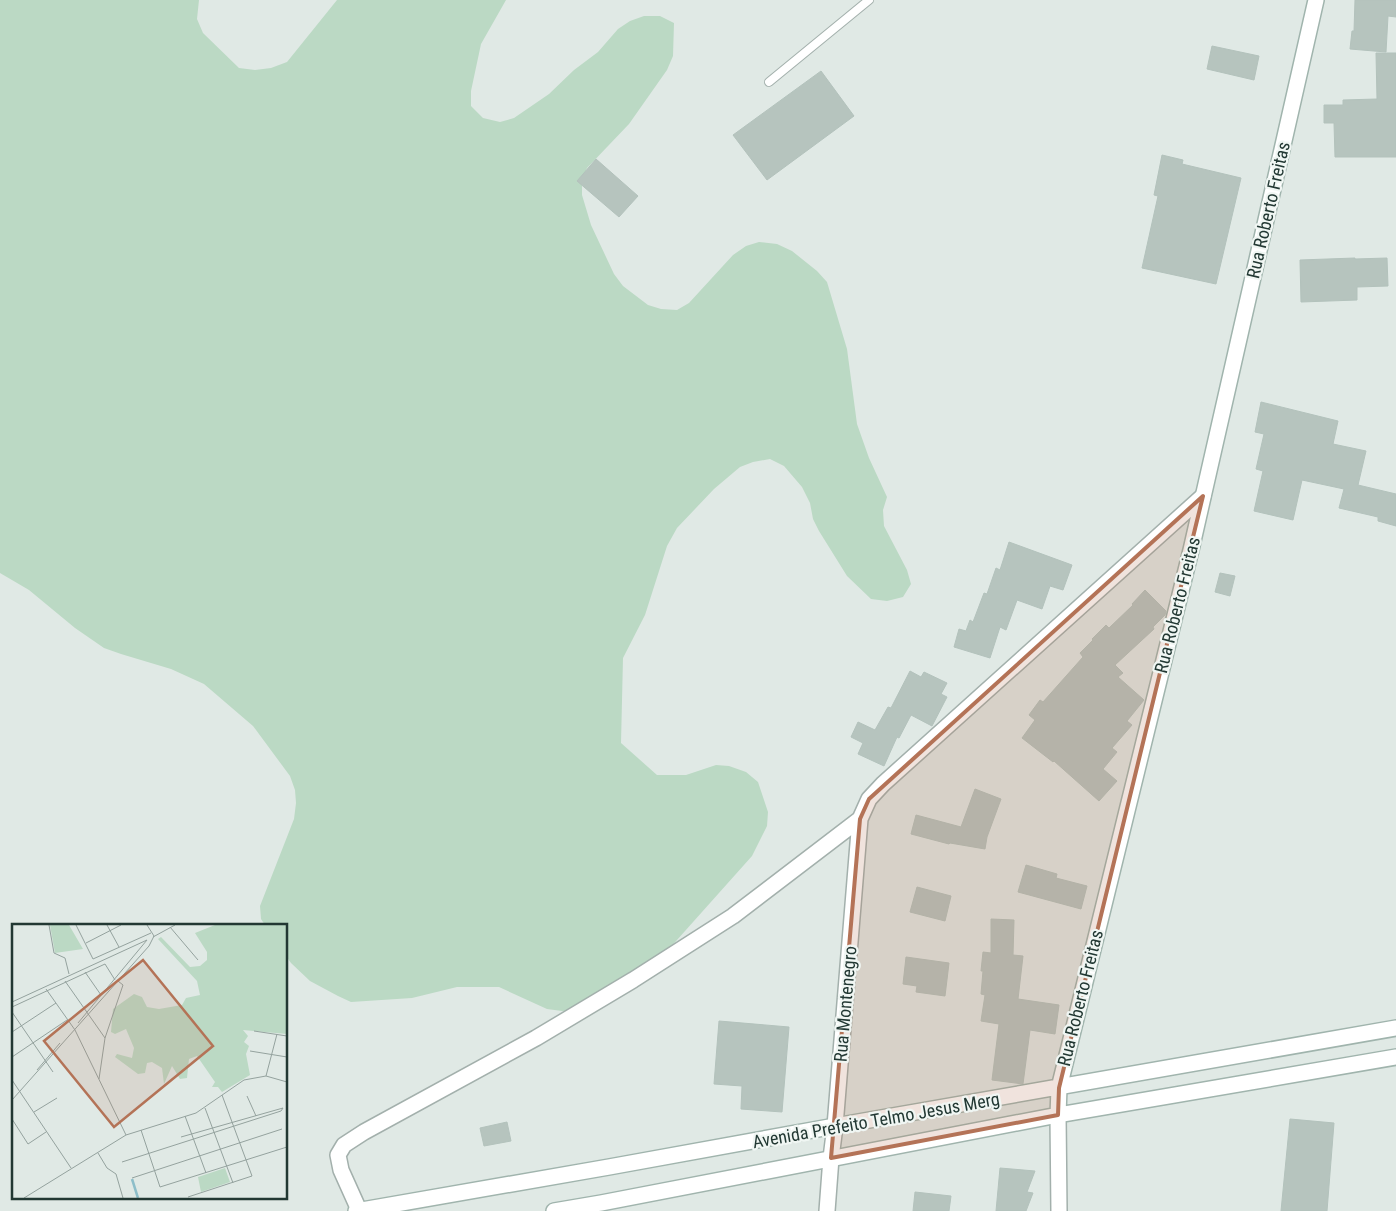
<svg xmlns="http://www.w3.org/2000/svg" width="1396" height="1211" font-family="'Roboto Condensed',sans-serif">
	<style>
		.green { fill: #bbd9c4 }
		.building { fill: #b6c4be; stroke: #b3c2bc }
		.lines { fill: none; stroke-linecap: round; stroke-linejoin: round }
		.lane-casing { stroke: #a3b0ac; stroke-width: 10 }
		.street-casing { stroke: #a3b0ac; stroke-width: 18 }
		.secondary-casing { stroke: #a0b4ad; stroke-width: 18 }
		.lane { stroke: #fff; stroke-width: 8 }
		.street { stroke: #fff; stroke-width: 15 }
		.secondary { stroke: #fff; stroke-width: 15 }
		.marked { fill: #b47357; fill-opacity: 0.2; stroke: #b47357; stroke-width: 4; stroke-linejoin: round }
		.labels { text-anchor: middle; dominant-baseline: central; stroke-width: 4.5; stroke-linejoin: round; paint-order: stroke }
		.street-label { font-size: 18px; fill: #223833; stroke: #f0f6f3 }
		.inset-river { fill: none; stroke: #8dbec9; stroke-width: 2.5 }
		.inset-road { fill: none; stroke: #94a29e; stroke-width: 1 }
		.view { fill: #b47357; fill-opacity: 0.15; stroke: #b47357; stroke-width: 2.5 }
		.inset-edge { fill: none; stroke: #223833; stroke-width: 2.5 }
	</style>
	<rect width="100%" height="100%" fill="#e0e9e5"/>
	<!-- green -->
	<path class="green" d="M 0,0 L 199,0 L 197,19 L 203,33 L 239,68 L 255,70 L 271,68 L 287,62 L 337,0 L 506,0 L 481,44 L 471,91 L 471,106 L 483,118 L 500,122 L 514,118 L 549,94 L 574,70 L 598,52 L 618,29 L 630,21 L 644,16 L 660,16 L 674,23 L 673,56 L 667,70 L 629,124 L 587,168 L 582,181 L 582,195 L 591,225 L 614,274 L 623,286 L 648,305 L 661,309 L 677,310 L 689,303 L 733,255 L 746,246 L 759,242 L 777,244 L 792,251 L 817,271 L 827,282 L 847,349 L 857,424 L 869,458 L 887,497 L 883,510 L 884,526 L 907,570 L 911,584 L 903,597 L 887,601 L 871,599 L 847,576 L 819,531 L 813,519 L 810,503 L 802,487 L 784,466 L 770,459 L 753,462 L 740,467 L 714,489 L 677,528 L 667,546 L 645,615 L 623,658 L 621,743 L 657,775 L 686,775 L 716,765 L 729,766 L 746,772 L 758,782 L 768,812 L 767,826 L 752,856 L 635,987 L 577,1013 L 547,1009 L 499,987 L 457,987 L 412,998 L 351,1002 L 338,996 L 310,981 L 291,963 L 286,956 L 286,925 L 265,925 L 261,919 L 260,906 L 294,819 L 296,803 L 295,790 L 290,776 L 253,726 L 204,684 L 171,669 L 121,654 L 104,648 L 75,628 L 29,590 L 0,573 Z"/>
	<!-- building -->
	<path class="building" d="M 1355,0 L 1396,0 L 1396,17 L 1388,16 L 1386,52 L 1350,49 L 1352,31 L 1354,31 Z
		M 1212,46 L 1259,56 L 1254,80 L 1207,69 Z
		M 1376,53 L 1396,53 L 1396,157 L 1335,157 L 1334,123 L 1324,123 L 1324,105 L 1343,105 L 1343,100 L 1377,99 Z
		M 821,71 L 854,116 L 767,180 L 733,135 Z
		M 1162,155 L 1183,160 L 1182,164 L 1241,178 L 1216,284 L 1142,268 L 1158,196 L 1154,195 Z
		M 596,159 L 638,196 L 619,217 L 577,181 Z
		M 1355,258 L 1355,259 L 1387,258 L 1388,286 L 1357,287 L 1357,300 L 1301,302 L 1300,260 Z
		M 1261,402 L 1338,421 L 1333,444 L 1366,451 L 1358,485 L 1396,494 L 1396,526 L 1378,521 L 1378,517 L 1339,508 L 1344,489 L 1302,480 L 1293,520 L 1254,511 L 1263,471 L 1256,469 L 1264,434 L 1255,432 Z
		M 1009,542 L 1072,565 L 1063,590 L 1050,586 L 1042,609 L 1017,600 L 1006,630 L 1000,627 L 990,658 L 954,647 L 959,629 L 966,631 L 970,620 L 973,622 L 984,593 L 987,594 L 996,568 L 1000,570 Z
		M 1220,573 L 1235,576 L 1230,596 L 1215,592 Z
		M 1145,590 L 1166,611 L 1165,615 L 1153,627 L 1154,629 L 1115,665 L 1123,673 L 1118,677 L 1144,700 L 1127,721 L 1132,725 L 1112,748 L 1117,752 L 1103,769 L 1117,781 L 1099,801 L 1054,761 L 1053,762 L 1022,738 L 1035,720 L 1029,715 L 1040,700 L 1043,702 L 1083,657 L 1080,653 L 1093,640 L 1092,639 L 1106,625 L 1109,628 L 1133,605 L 1132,604 Z
		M 910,671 L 921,677 L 924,672 L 947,683 L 941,694 L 947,697 L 932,726 L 911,715 L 899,738 L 897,737 L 884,766 L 858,754 L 863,743 L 851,737 L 858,722 L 875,730 L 888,707 L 891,708 Z
		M 975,789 L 1001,799 L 987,837 L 985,849 L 950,843 L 949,844 L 911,834 L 916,815 L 961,827 Z
		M 1026,865 L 1057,874 L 1056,878 L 1087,886 L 1081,909 L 1018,892 Z
		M 917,887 L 951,896 L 945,921 L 910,912 Z
		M 991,919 L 1014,920 L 1013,955 L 1023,956 L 1018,999 L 1059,1005 L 1055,1034 L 1030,1030 L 1023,1084 L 992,1080 L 999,1024 L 981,1021 L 985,995 L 981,994 L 983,971 L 981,971 L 983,952 L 991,953 Z
		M 906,957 L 949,963 L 945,996 L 916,992 L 917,986 L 903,984 Z
		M 719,1021 L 789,1027 L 782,1112 L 741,1109 L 742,1086 L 714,1084 Z
		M 1290,1119 L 1334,1123 L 1327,1211 L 1281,1211 Z
		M 507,1122 L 511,1141 L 484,1146 L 480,1128 Z
		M 1000,1168 L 1035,1171 L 1027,1192 L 1033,1193 L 1026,1211 L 996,1211 Z
		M 915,1192 L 951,1196 L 949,1211 L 913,1211 Z"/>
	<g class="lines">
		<!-- lane casing -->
		<g class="lane-casing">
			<path id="lane" d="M 769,82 L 869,0"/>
		</g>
		<!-- street casing -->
		<g class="street-casing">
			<path id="street" d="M 1058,1115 L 1059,1211
				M 359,1210 L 341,1170 L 338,1155 L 344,1145 L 364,1132 L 536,1038 L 633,980 L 733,916 L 860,819
				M 827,1211 L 831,1158 L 835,1126 L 860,819 L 869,799 L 883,784 L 1203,496"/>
		</g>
		<!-- secondary casing -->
		<g class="secondary-casing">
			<path id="secondary" d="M 1058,1115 L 1059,1088 L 1191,550 L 1316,0
				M 356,1211 L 609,1167 L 835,1126 L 1396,1028
				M 554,1211 L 601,1203 L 1058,1115 L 1396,1057"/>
		</g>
		<!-- lane -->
		<use href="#lane" class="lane"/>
		<!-- street -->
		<use href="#street" class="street"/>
		<!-- secondary -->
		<use href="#secondary" class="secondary"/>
	</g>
	<!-- marked area -->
	<path class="marked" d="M 1203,496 L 1059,1088 L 1058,1115 L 831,1158 L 860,819 L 869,799 Z"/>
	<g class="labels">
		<!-- street labels -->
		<g class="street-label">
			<text transform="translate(1268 210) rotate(-77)">Rua Roberto Freitas</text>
			<text transform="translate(1177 605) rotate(-76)">Rua Roberto Freitas</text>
			<text transform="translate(1080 998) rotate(-76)">Rua Roberto Freitas</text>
			<text transform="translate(845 1004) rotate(-85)">Rua Montenegro</text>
			<text transform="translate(876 1120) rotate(-10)">Avenida Prefeito Telmo Jesus Merg</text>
		</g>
	</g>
	<!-- overview -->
	<g transform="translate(12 924)">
		<rect width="275" height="275" fill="#e0e9e5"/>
		<path d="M 38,1 L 57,1 L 71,25 L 43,29 ZM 203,1 L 275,1 L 275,110 L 231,106 L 236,112 L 232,118 L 237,122 L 234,130 L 238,151 L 210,168 L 206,163 L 200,163 L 203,158 L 185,132 L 177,135 L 175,154 L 168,155 L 160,142 L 152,160 L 150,144 L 140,138 L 135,139 L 133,149 L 126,150 L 103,133 L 105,130 L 120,134 L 122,124 L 114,105 L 103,110 L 99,108 L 101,85 L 122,70 L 130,73 L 135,83 L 147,85 L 170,81 L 174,74 L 188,71 L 185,57 L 146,15 L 149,13 L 178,43 L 188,42 L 195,36 L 195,28 L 183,9 ZM 213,244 L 218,258 L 189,268 L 186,253 Z" fill="#bbd9c4"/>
		<path class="inset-river" d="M 120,255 L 126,274"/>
		<path class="inset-road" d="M 37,1 L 42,29 L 53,34 L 57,50M 64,1 L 81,35M 95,1 L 107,23M 158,3 L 186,36M 141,13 L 163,1M 74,19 L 109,1M 81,35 L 139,9M 73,48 L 89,71M 53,57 L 93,114 L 87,155M 34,65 L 63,106 L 114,211M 0,78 L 135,16M 0,83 L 93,40 L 103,56M 0,88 L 41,148M 66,99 L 135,16M 242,107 L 275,112M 0,108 L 44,79M 93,114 L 111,61 L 106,57M 238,127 L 275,133M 0,133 L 55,96M 25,146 L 48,119M 254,152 L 265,110M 0,156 L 59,244M 235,172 L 244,192M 0,176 L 137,22 L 142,12 L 135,1M 193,184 L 221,259M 22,188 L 45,174M 173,192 L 194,249M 0,195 L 16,220 L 34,208M 129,206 L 148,263 L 275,223M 86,229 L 95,244 L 104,250 L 111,274M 110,238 L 269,187 L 271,184 L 169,213M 120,254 L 270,205M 176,273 L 240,252 L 210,171M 12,274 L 114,211 L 184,189 L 232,156 L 254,152 L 275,158"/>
		<path class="view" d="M 131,36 L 201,122 L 102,203 L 32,117 Z"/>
		<rect width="275" height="275" class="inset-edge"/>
	</g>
</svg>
